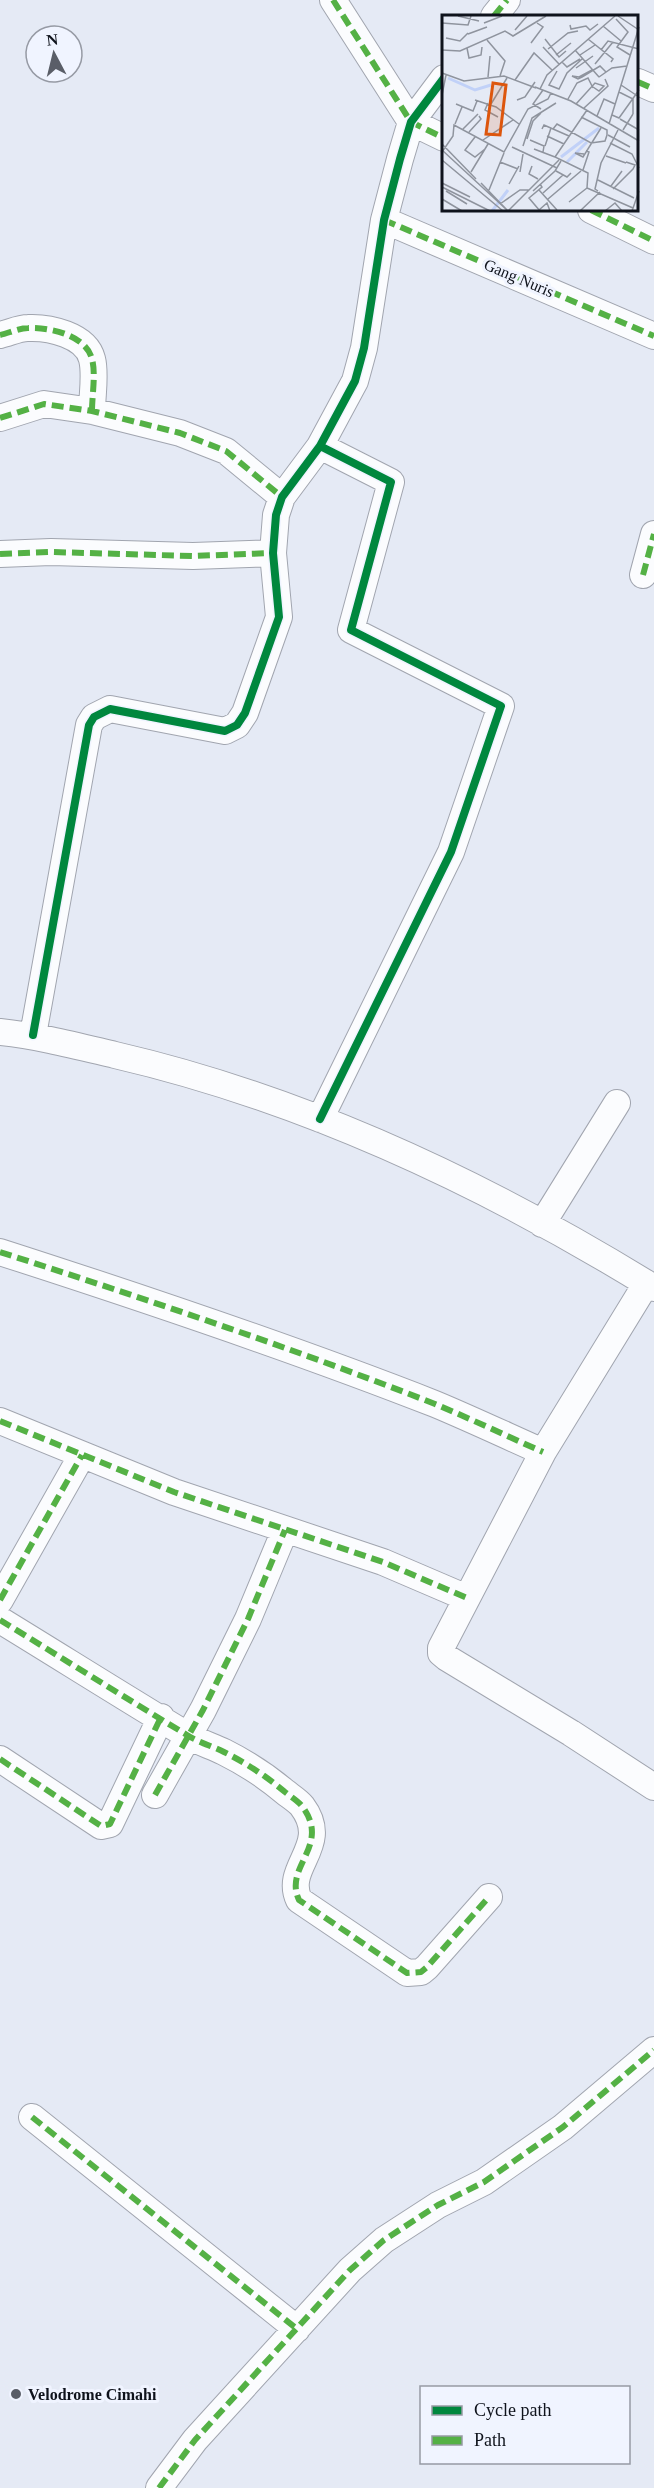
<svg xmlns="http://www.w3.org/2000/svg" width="654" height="2488" font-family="Georgia,serif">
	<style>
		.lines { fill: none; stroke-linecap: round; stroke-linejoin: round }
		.minor-casing { stroke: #a1a5af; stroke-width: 28 }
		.minor { stroke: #fbfcfe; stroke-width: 26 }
		.quiet { stroke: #54b145; stroke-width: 6; stroke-dasharray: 12 6; stroke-linecap: butt }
		.cycleway-casing { stroke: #f0f4ff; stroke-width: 11 }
		.cycleway { stroke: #00873e; stroke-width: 8 }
		.poi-dot { fill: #5a5e68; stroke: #f0f4ff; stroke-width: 2 }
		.labels { text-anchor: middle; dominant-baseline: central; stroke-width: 6; stroke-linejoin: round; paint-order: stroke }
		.street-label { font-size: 16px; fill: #0f131c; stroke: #f0f4ff }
		.poi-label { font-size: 16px; font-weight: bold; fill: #0f131c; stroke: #f0f4ff; text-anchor: start }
		.inset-river { fill: none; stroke: #c1d1f8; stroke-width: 3 }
		.inset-road { fill: none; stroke: #8f949e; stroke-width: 1.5 }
		.view { fill: #dd560d; fill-opacity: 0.15; stroke: #dd560d; stroke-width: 3 }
		.inset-edge { fill: none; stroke: #0f131c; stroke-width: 3 }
	</style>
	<rect width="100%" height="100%" fill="#e5eaf5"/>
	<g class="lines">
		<!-- minor casing -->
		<g class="minor-casing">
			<path id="minor" d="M 333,0 L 411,122 L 444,138
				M 494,16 L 507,0
				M 638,82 L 654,89
				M 591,210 L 654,241
				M 384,220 L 654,336
				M 0,335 C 9,333 19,328 28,328 C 49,327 86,335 92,359 C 96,374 92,395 92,411
				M 0,418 L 44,404 L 92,411 L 180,433 L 226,451 L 282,497
				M 320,446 L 391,482 L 351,630 L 501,706 L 451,852 L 320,1119
				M 0,554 L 51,552 L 193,556 L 273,553
				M 643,575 L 654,534
				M 0,1032 C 39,1036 77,1046 115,1055 C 305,1099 489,1186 654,1288
				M 33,1035 L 89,725 L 94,717 L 110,709 L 225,731 L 237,725 L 245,713 L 279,617 L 273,553 L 276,515 L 282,497 L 320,446 L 355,381 L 364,348 L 384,220 L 400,159 L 411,122 L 444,78
				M 542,1224 L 617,1103
				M 0,1252 C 146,1299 292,1348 435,1404 C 471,1419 507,1436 543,1452
				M 646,1284 L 543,1452 L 441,1648 L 441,1653 L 447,1658 L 571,1733 L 654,1787
				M 0,1421 L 174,1492 L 383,1562 L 467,1598
				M 0,1600 L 82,1455
				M 0,1620 C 62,1658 124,1697 187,1735 C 198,1742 212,1746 224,1752 C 246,1763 266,1776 285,1792 C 290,1796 298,1801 302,1806 C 332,1846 283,1866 299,1900 L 407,1973 L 421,1972 L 427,1967 L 489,1897
				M 0,1759 L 101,1826 L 110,1824 L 161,1717
				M 155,1795 L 203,1710 L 248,1619 L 285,1530
				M 32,2117 L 297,2329
				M 159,2488 L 195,2440 L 350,2270 L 384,2240 L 438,2205 L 484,2182 L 563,2127 L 654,2050"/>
		</g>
		<!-- minor -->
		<use href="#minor" class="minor"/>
		<!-- quiet -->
		<path class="quiet" d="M 333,0 L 411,122 L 444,138
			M 494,16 L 507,0
			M 638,82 L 654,89
			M 591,210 L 654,241
			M 384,220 L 654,336
			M 0,335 C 9,333 19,328 28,328 C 49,327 86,335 92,359 C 96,374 92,395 92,411
			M 0,418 L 44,404 L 92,411 L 180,433 L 226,451 L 282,497
			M 0,554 L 51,552 L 193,556 L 273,553
			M 643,575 L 654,534
			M 0,1252 C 146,1299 292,1348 435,1404 C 471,1419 507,1436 543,1452
			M 0,1421 L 174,1492 L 383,1562 L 467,1598
			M 0,1600 L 82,1455
			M 0,1620 C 62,1658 124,1697 187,1735 C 198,1742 212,1746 224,1752 C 246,1763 266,1776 285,1792 C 290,1796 298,1801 302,1806 C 332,1846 283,1866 299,1900 L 407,1973 L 421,1972 L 427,1967 L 489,1897
			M 0,1759 L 101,1826 L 110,1824 L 161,1717
			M 155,1795 L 203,1710 L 248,1619 L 285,1530
			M 32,2117 L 297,2329
			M 159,2488 L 195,2440 L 350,2270 L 384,2240 L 438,2205 L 484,2182 L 563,2127 L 654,2050"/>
		<!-- cycleway casing -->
		<g class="cycleway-casing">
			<path id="cycleway" d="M 320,446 L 391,482 L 351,630 L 501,706 L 451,852 L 320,1119
				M 33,1035 L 89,725 L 94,717 L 110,709 L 225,731 L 237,725 L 245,713 L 279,617 L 273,553 L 276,515 L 282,497 L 320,446 L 355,381 L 364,348 L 384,220 L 400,159 L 411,122 L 444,78"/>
		</g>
		<!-- cycleway -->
		<use href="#cycleway" class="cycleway"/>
	</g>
	<!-- markers -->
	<circle class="poi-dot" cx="16" cy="2394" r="6"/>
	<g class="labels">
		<!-- street labels -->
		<g class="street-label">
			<text transform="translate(519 278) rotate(23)">Gang Nuris</text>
		</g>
		<!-- poi labels -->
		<g class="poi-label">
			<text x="28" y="2394">Velodrome Cimahi</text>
		</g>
	</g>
	<!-- overview -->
	<g transform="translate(442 15)">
		<rect width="196" height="196" fill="#e5eaf5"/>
		<path class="inset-river" d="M 6,63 L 33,75 L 49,70M 119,142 L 157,113M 125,147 L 145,127M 50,196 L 66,175"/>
		<path class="inset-road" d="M 16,1 L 37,6M 176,1 L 197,15M 174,4 L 186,17 L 175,32 L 188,40M 0,8 L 26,10 L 29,1M 42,8 L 60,1M 128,10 L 129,14 L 144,11 L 148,15 L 156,9M 161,11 L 179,26M 73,15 L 85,1M 26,19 L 45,12M 4,23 L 18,26 L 26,18M 103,24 L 117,42 L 124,36M 146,24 L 171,44 L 169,47M 45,25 L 63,46 L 58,61M 89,28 L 101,12 L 95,8M 101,32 L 117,49M 25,33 L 27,43 L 39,40 L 40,32M 106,34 L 126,18 L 136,16M 0,35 L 18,36 L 63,16 L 71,21 L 104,1M 133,35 L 157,62M 159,35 L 166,26 L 197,34M 114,40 L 129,28M 138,40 L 153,30M 120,47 L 125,52 L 138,44M 153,49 L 171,27M 134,53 L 151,41M 150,55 L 137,62 L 130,61 L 136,64 L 140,62 L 158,51 L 164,57M 115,56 L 107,70 L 117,74 L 125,58 L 140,44M 0,58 L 22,66 L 62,61 L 94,73M 46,62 L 48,41M 157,62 L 170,53 L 185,51M 73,65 L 92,38 L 110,55M 179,70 L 197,82M 93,72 L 129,86 L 197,126M 98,74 L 105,60 L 173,1M 177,77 L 191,84 L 191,99M 0,80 L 4,60M 126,84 L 135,68 L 146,63 L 151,73M 33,85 L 54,92 L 77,109M 75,85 L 83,82 L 93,67M 46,88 L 43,95 L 56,102M 14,89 L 31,96 L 35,86M 49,89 L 65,63M 134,89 L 153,68 L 162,71 L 157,76 L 151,72M 142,93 L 166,71 L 163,64M 99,94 L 91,89 L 101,75M 145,95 L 113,142 L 146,158 L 145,173 L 191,193M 170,100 L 177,103 L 197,75M 155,101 L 162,84 L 173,89M 139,102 L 165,115 L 165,120M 178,104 L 197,115M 13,109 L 20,92M 167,109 L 197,12M 21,114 L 36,99M 100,114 L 102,110 L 127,121M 111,114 L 115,109 L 149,128 L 163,126 L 165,120M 181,115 L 191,99M 27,117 L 39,104 L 37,101M 166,120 L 188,132M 105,121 L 122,129M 33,122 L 23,135 L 33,142 L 43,134M 85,124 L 91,106 L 99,98M 41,125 L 71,105M 88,125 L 102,131 L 101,137M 168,128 L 190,139 L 197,153M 0,129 L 34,164M 81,131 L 90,103 L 114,88M 103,131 L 109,113M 70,132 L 115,153M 92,134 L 113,142M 0,135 L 66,196M 0,137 L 11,121 L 12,110 L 62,137 L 86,94 L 106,84 L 109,78M 142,139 L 133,138 L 141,142 L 159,113M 164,141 L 184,148M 0,145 L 61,196M 58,147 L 76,154M 90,151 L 87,159 L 96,164M 141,155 L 147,137 L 144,136M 114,156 L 125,162 L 129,158M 29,157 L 46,129M 78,157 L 81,139M 156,165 L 192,183M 0,168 L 28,182M 39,168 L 66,196M 67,169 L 77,151M 169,171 L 180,156M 0,172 L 48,196M 171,174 L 191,154 L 193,150 L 184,147M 47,175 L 62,138M 97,175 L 115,195M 4,176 L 25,189M 91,176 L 113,156 L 119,146M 156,176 L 153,174 L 159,148 L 176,115M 101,178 L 121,160M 0,184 L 20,196M 106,184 L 139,156M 127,187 L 145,173M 58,189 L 78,175 L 87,175M 97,195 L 105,188 L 108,196M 66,196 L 117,145M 98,196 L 87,183 L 100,172 L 98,169M 138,196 L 158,177M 163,196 L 173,188 L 180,196M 190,196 L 197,176"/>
		<path class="view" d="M 51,68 L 64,70 L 58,120 L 44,119 Z"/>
		<rect width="196" height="196" class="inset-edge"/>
	</g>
	<!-- legend -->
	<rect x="420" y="2386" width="210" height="78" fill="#f0f4ff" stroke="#969aa4" stroke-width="1.5"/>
	<rect x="432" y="2406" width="30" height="9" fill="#00873e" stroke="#969aa4" stroke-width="1.5"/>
	<text x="474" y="2416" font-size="18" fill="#0f131c">Cycle path</text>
	<rect x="432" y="2436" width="30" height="9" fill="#54b145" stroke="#969aa4" stroke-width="1.5"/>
	<text x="474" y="2446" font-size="18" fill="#0f131c">Path</text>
	<!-- north arrow -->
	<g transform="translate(54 54) rotate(353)"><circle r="28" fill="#f0f4ff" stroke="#969aa4" stroke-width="1.5"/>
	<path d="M0-4.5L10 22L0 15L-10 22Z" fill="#5a5e68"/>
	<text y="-9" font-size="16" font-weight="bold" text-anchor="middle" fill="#0f131c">N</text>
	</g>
</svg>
